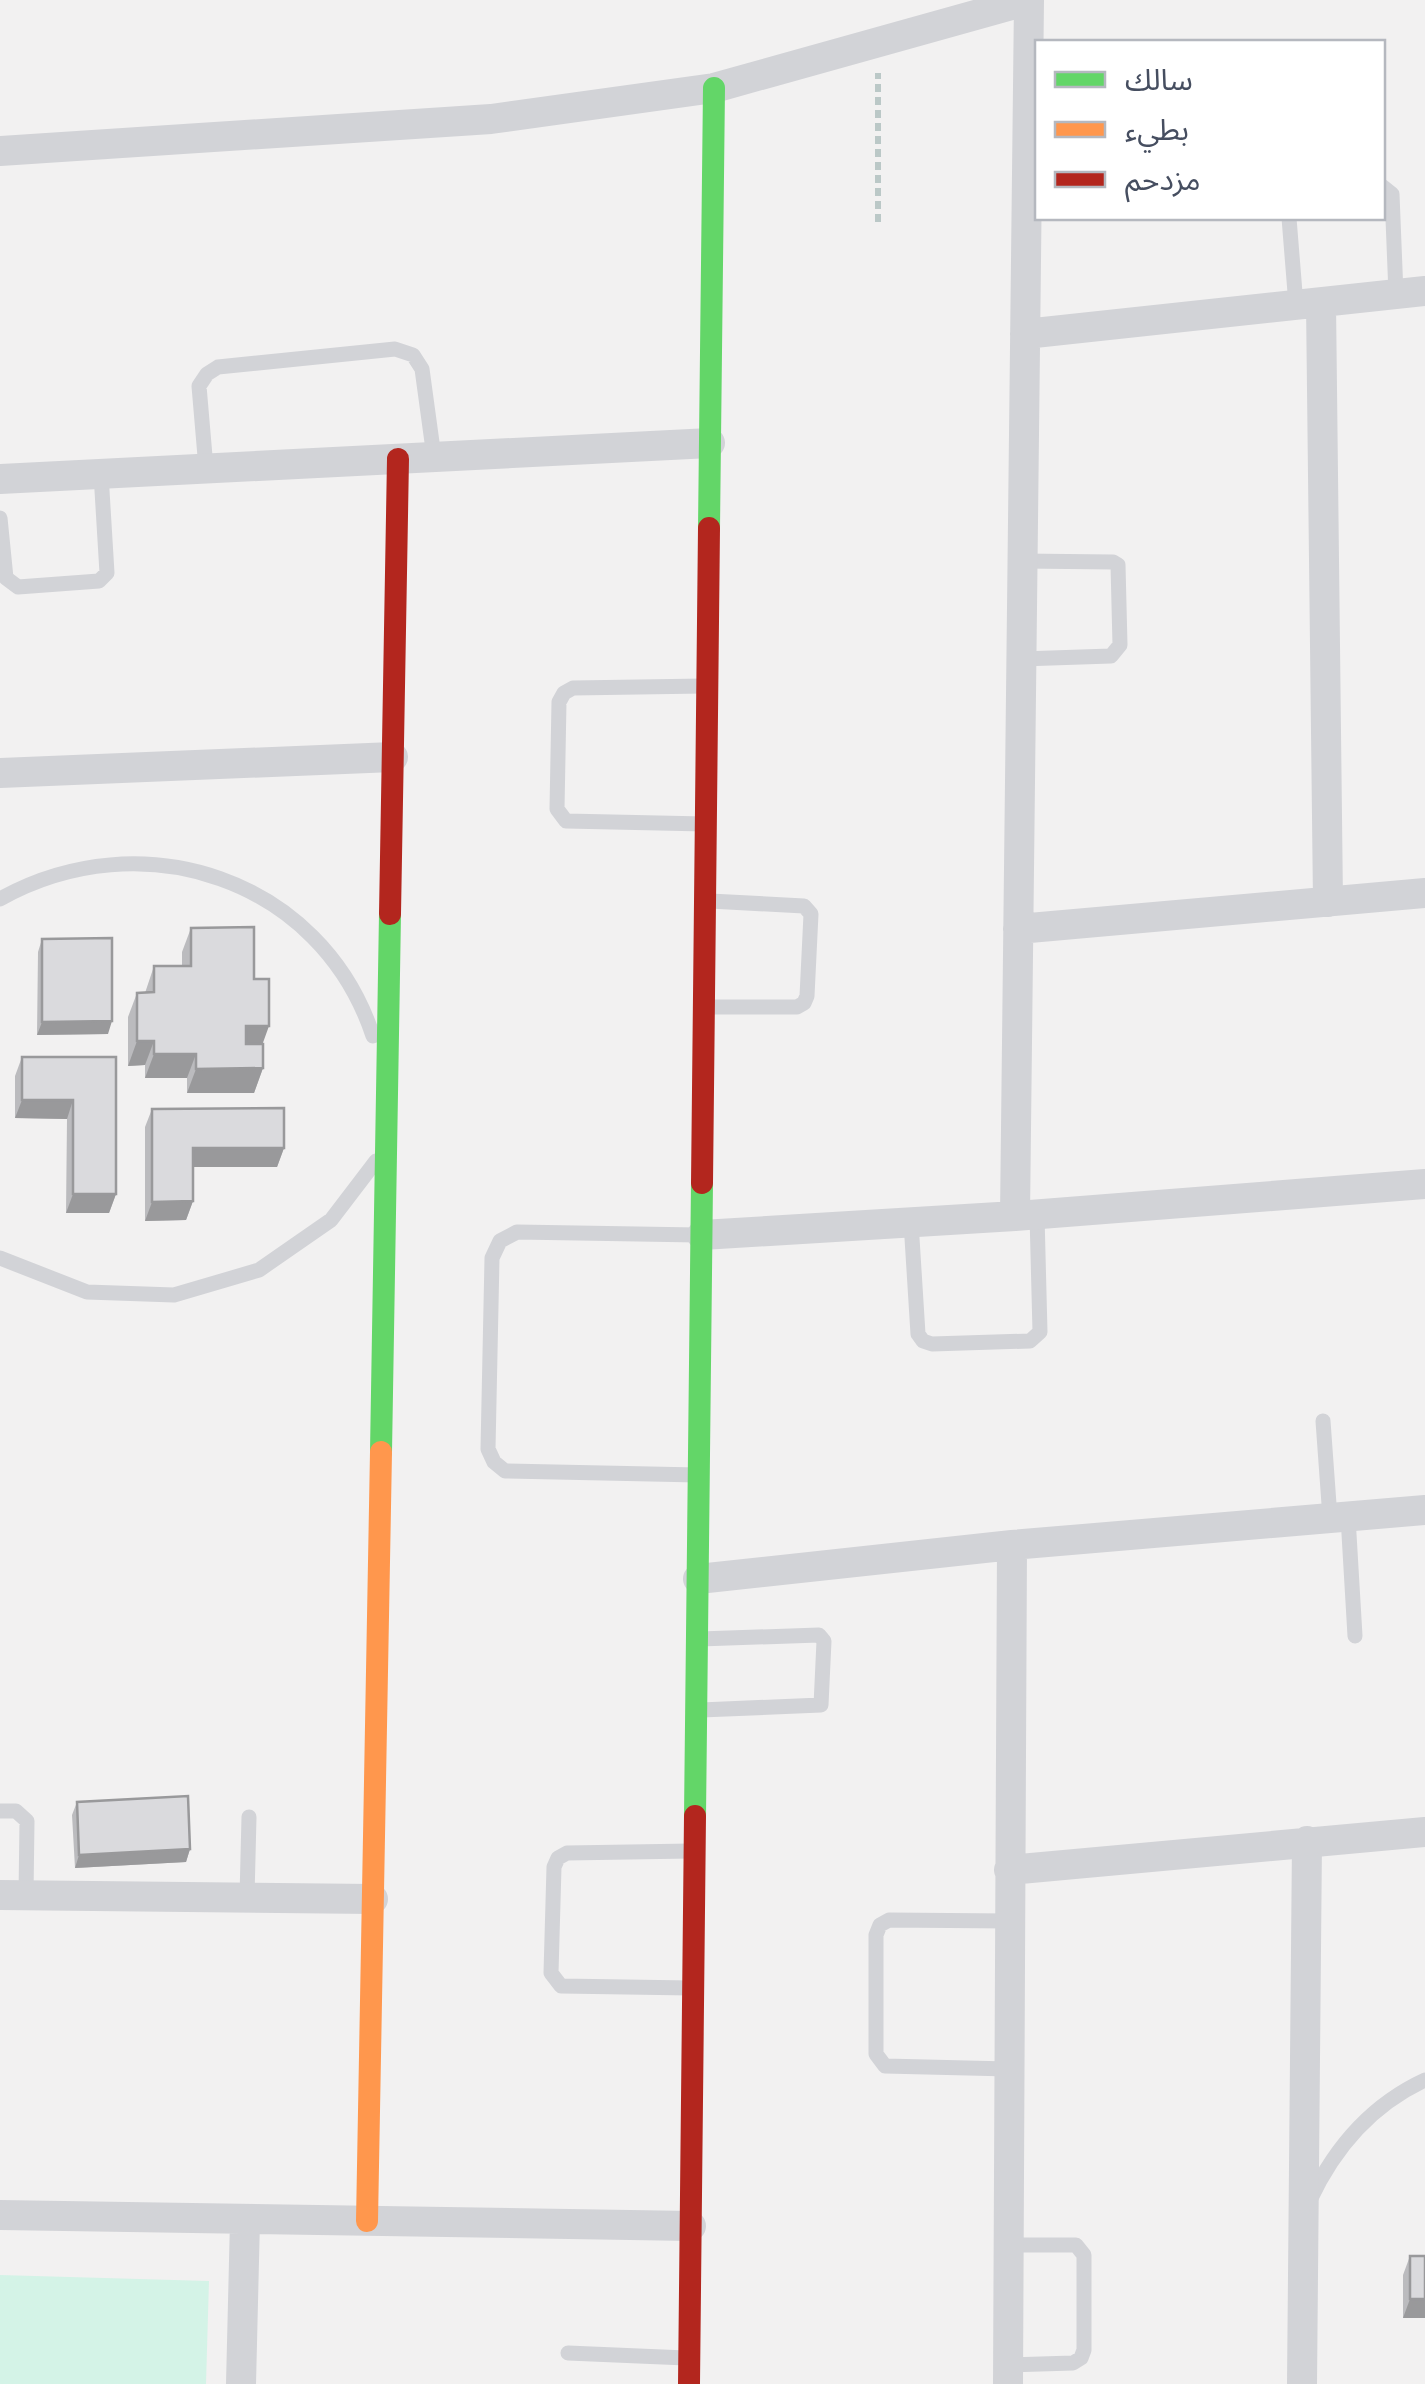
<svg xmlns="http://www.w3.org/2000/svg" width="1425" height="2384" font-family="'DM Sans','Noto Sans Arabic',sans-serif">
	<style>
		.green { fill: #d4f3e7 }
		.lines { fill: none; stroke-linecap: round; stroke-linejoin: round }
		.path { stroke: #bbc8c7; stroke-width: 6; stroke-dasharray: 8 5; stroke-linecap: butt }
		.lane { stroke: #d2d3d7; stroke-width: 15 }
		.street { stroke: #d2d3d7; stroke-width: 30 }
		.fast { stroke: #63d668; stroke-width: 22 }
		.slow { stroke: #ff974d; stroke-width: 22 }
		.jam { stroke: #b3261e; stroke-width: 22 }
		.wall { fill: #bbbbbe }
		.shaded-wall { fill: #99999b }
		.building { fill: #dadadd; stroke: #99999b; stroke-width: 2.5 }
	</style>
	<rect width="100%" height="100%" fill="#f2f1f1"/>
	<!-- green -->
	<path class="green" d="M 0,2275 L 209,2281 L 206,2384 L 0,2384 Z"/>
	<g class="lines">
		<!-- path -->
		<path class="path" d="M 878,222 L 878,73"/>
		<!-- lane -->
		<path class="lane" d="M 1382,186 L 1392,194 L 1396,294
			M 1289,218 L 1296,305
			M 206,468 L 199,386 L 207,374 L 218,367 L 395,349 L 413,355 L 422,369 L 434,457
			M 0,518 L 6,578 L 18,587 L 99,581 L 107,573 L 101,474
			M 1021,659 L 1111,656 L 1120,645 L 1118,565 L 1113,562 L 1022,561
			M 704,686 L 573,688 L 564,693 L 559,702 L 557,809 L 566,821 L 705,824
			M 0,899 C 141,820 321,878 373,1036
			M 708,1007 L 797,1007 L 804,1003 L 807,996 L 811,914 L 804,906 L 710,901
			M 911,1222 L 918,1334 L 923,1341 L 932,1344 L 1030,1341 L 1040,1332 L 1037,1215
			M 698,1235 L 517,1232 L 500,1241 L 492,1258 L 488,1449 L 494,1462 L 505,1471 L 698,1475
			M 0,1258 L 87,1292 L 174,1295 L 259,1270 L 331,1220 L 376,1161
			M 1323,1421 L 1330,1518
			M 1348,1517 L 1355,1636
			M 700,1639 L 819,1635 L 824,1641 L 821,1705 L 701,1710
			M 0,1811 L 16,1811 L 27,1821 L 26,1895
			M 247,1897 L 249,1817
			M 691,1988 L 561,1986 L 551,1973 L 554,1867 L 558,1858 L 567,1853 L 691,1851
			M 1009,2069 L 885,2066 L 876,2054 L 876,1935 L 880,1925 L 889,1920 L 1009,1921
			M 1310,2200 C 1335,2147 1371,2105 1425,2080
			M 568,2353 L 686,2358
			M 1008,2365 L 1073,2363 L 1081,2358 L 1084,2350 L 1084,2255 L 1076,2245 L 1008,2245"/>
		<!-- street -->
		<path class="street" d="M 0,151 L 491,119 L 714,88 L 1029,0
			M 1321,303 L 1328,902
			M 1025,334 L 1425,291
			M 0,479 L 710,443
			M 0,773 L 393,757
			M 1018,929 L 1425,893
			M 1015,1216 L 1029,0
			M 702,1235 L 1015,1216 L 1425,1184
			M 698,1579 L 1012,1545 L 1425,1510
			M 1009,1870 L 1425,1832
			M 0,1895 L 373,1899
			M 0,2215 L 691,2226
			M 241,2384 L 245,2220
			M 1008,2384 L 1012,1545
			M 1302,2384 L 1307,1841"/>
		<!-- fast -->
		<path class="fast" d="M 709,528 L 714,88
			M 381,1452 L 390,914
			M 695,1816 L 702,1183"/>
		<!-- slow -->
		<path class="slow" d="M 367,2221 L 381,1452"/>
		<!-- jam -->
		<path class="jam" d="M 390,914 L 398,459
			M 702,1183 L 709,528
			M 689,2384 L 695,1816"/>
	</g>
	<!-- wall -->
	<path class="wall" d="M 191,928 L 254,979 L 263,1044 L 263,1068 L 254,1093 L 187,1093 L 187,1078 L 145,1078 L 145,1065 L 128,1066 L 128,1017 L 137,993 L 145,993 L 154,966 L 182,966 L 182,952 Z
		M 42,939 L 108,1034 L 37,1035 L 38,952 Z
		M 22,1057 L 116,1057 L 116,1194 L 109,1213 L 66,1213 L 67,1119 L 15,1118 L 15,1076 Z
		M 152,1109 L 284,1148 L 277,1167 L 193,1167 L 193,1201 L 186,1220 L 145,1221 L 145,1127 Z
		M 77,1802 L 190,1849 L 186,1862 L 75,1868 L 72,1815 Z
		M 1410,2256 L 1425,2318 L 1403,2318 L 1403,2275 Z"/>
	<!-- shaded-wall -->
	<path class="shaded-wall" d="M 112,1021 L 108,1034 L 37,1035 L 42,1022 Z
		M 246,1026 L 269,1026 L 260,1051 L 238,1050 Z
		M 137,1041 L 154,1041 L 145,1065 L 128,1066 Z
		M 154,1054 L 196,1054 L 187,1078 L 145,1078 Z
		M 263,1068 L 254,1093 L 187,1093 L 196,1069 Z
		M 22,1100 L 73,1100 L 67,1119 L 15,1118 Z
		M 193,1148 L 284,1148 L 277,1167 L 186,1167 Z
		M 73,1194 L 116,1194 L 109,1213 L 66,1213 Z
		M 193,1201 L 186,1220 L 145,1221 L 152,1202 Z
		M 190,1849 L 186,1862 L 75,1868 L 79,1855 Z
		M 1410,2299 L 1425,2299 L 1425,2318 L 1403,2318 Z"/>
	<!-- building -->
	<path class="building" d="M 254,927 L 254,979 L 269,979 L 269,1026 L 246,1026 L 246,1044 L 263,1044 L 263,1068 L 196,1069 L 196,1054 L 154,1054 L 154,1041 L 137,1041 L 137,993 L 154,992 L 154,966 L 191,966 L 191,928 Z
		M 112,938 L 112,1021 L 42,1022 L 42,939 Z
		M 22,1057 L 116,1057 L 116,1194 L 73,1194 L 73,1100 L 22,1100 Z
		M 284,1108 L 284,1148 L 193,1148 L 193,1201 L 152,1202 L 152,1109 Z
		M 188,1796 L 190,1849 L 79,1855 L 77,1802 Z
		M 1410,2256 L 1425,2256 L 1425,2299 L 1410,2299 Z"/>
	<!-- legend -->
	<rect x="1035" y="40" width="350" height="180" fill="#ffffff" stroke="#b5b8bf" stroke-width="2.5"/>
	<rect x="1055" y="72" width="50" height="15" fill="#63d668" stroke="#b5b8bf" stroke-width="2.5"/>
	<text x="1125" y="90" font-size="30" fill="#464e60">سالك</text>
	<rect x="1055" y="122" width="50" height="15" fill="#ff974d" stroke="#b5b8bf" stroke-width="2.5"/>
	<text x="1125" y="140" font-size="30" fill="#464e60">بطيء</text>
	<rect x="1055" y="172" width="50" height="15" fill="#b3261e" stroke="#b5b8bf" stroke-width="2.5"/>
	<text x="1125" y="190" font-size="30" fill="#464e60">مزدحم</text>
</svg>
